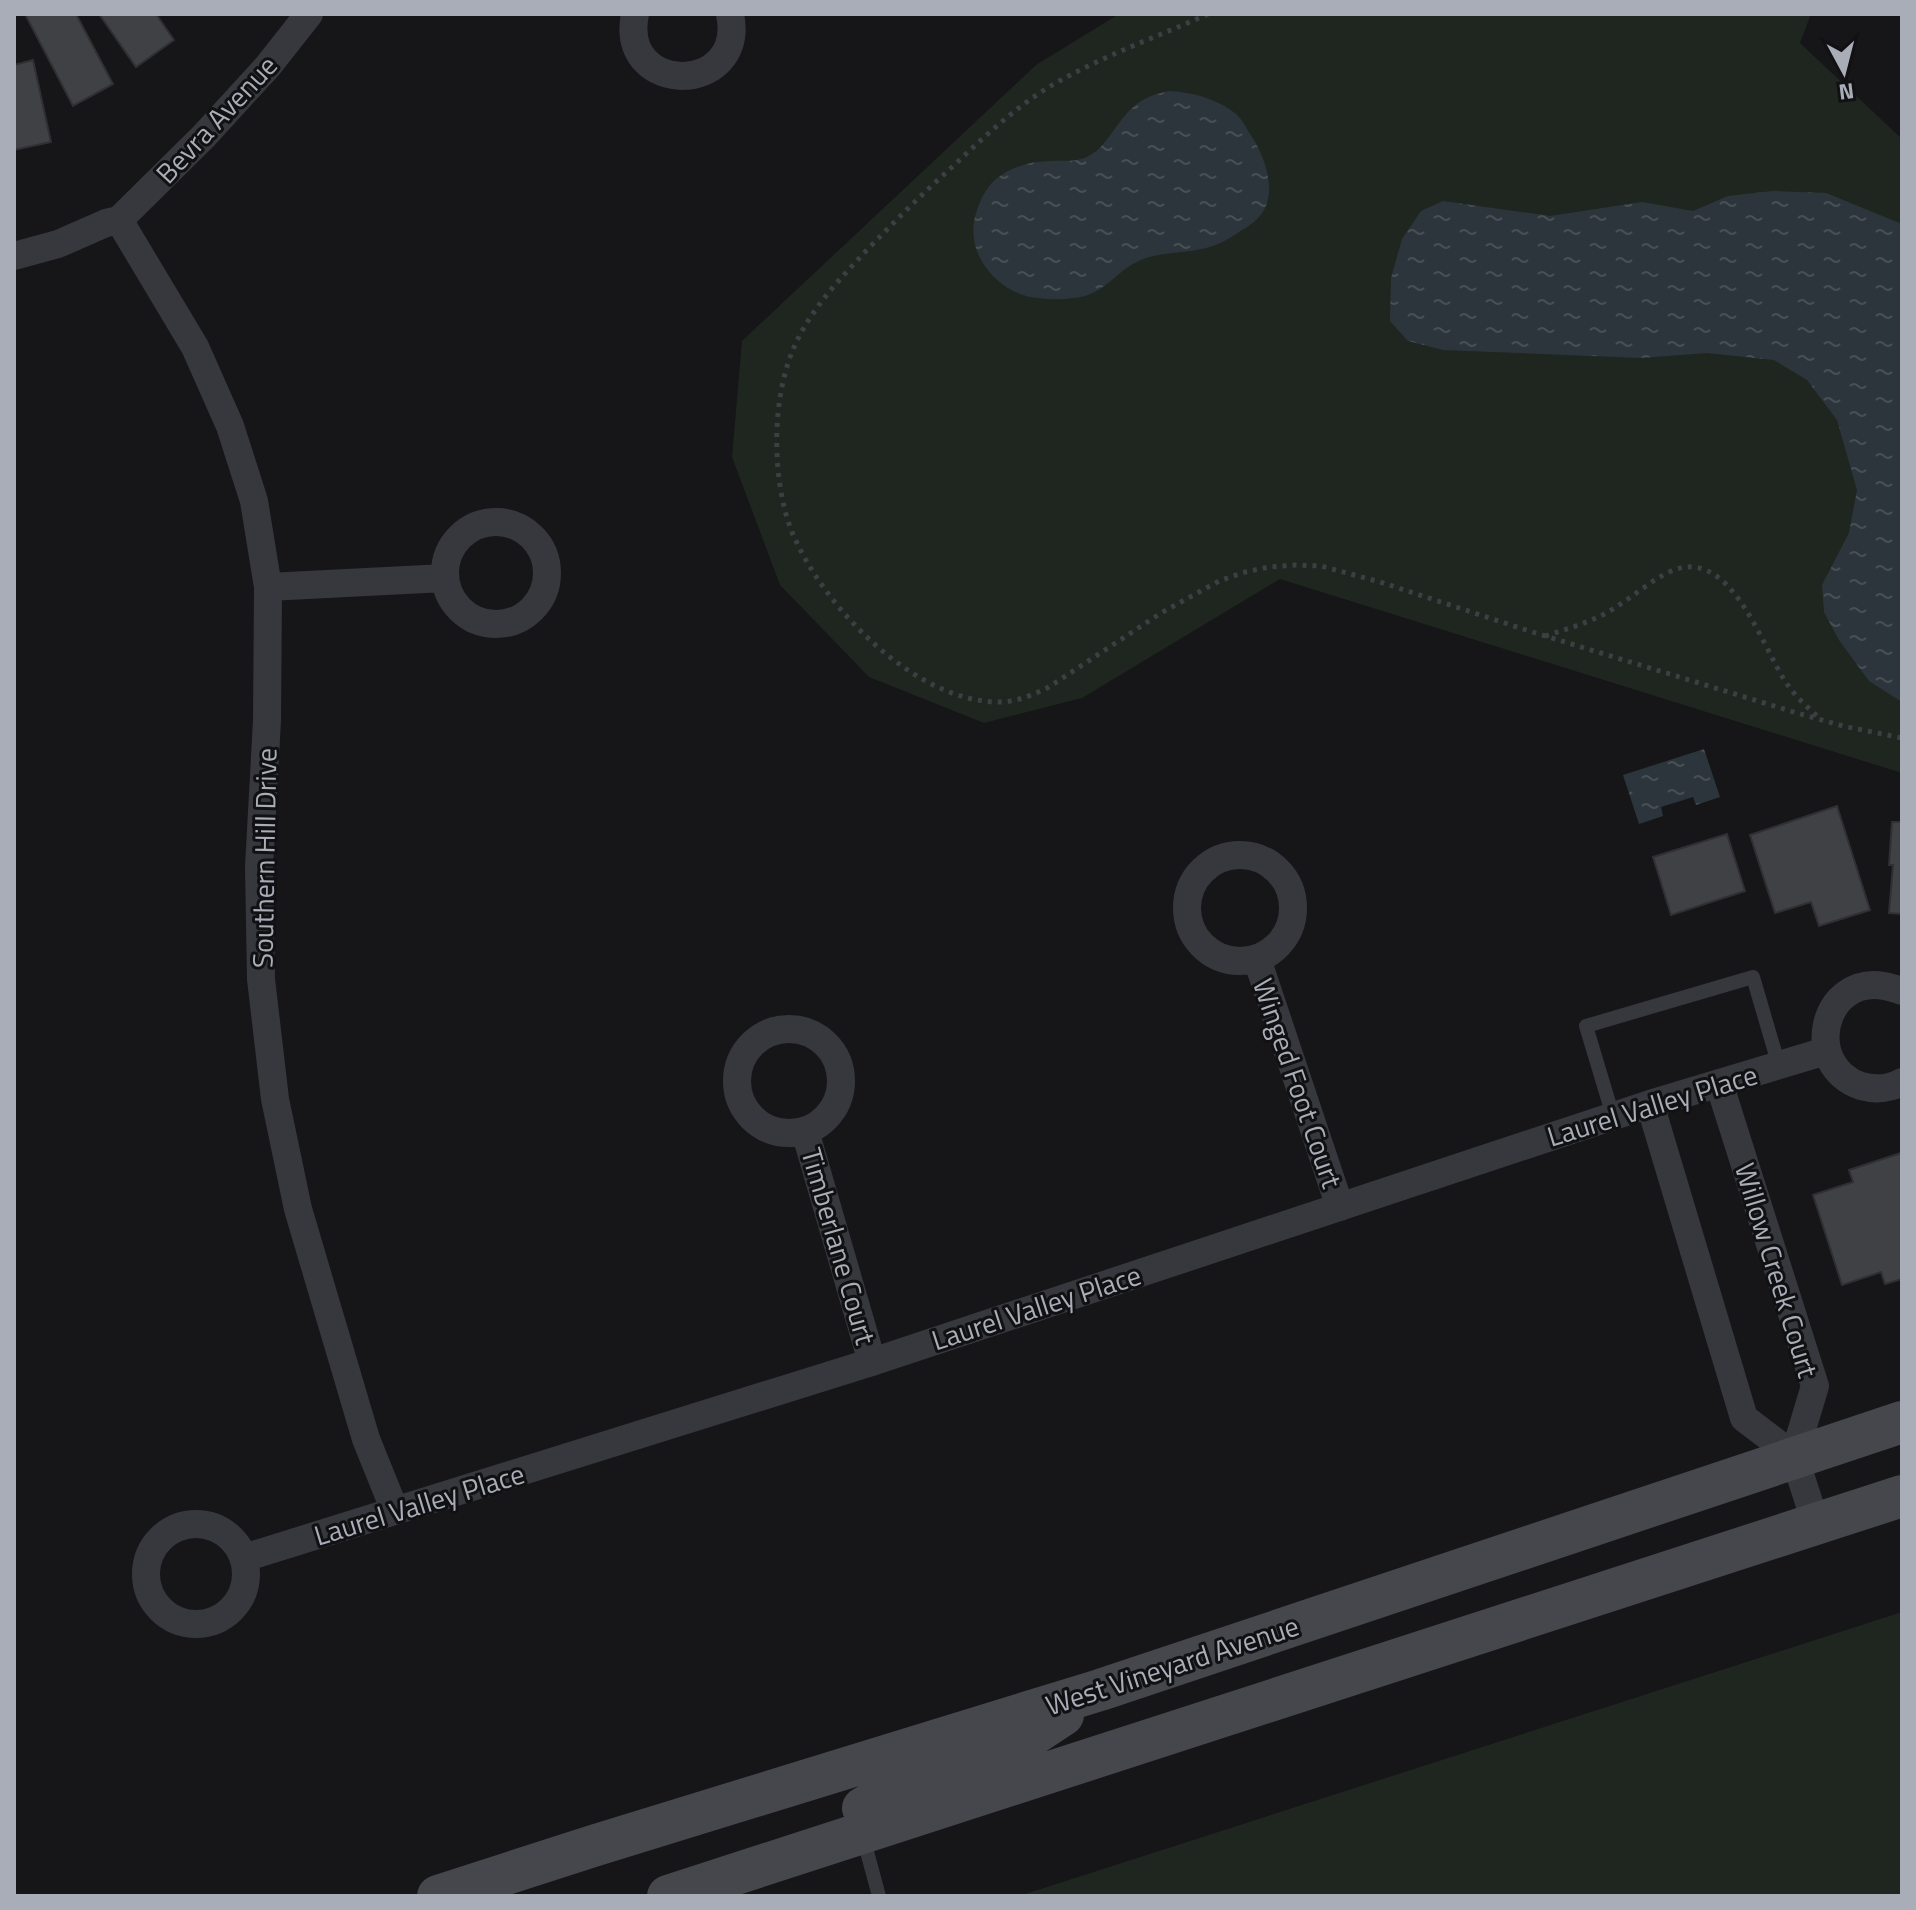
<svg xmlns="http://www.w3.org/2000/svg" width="1916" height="1910" font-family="'Titillium Web',sans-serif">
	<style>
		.green { fill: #1e261f }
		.water { fill: url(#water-ripples) }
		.building { fill: #404145; stroke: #303034; stroke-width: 2 }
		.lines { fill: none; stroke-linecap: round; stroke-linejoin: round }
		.path { stroke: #3d3f44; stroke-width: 5; stroke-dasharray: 4 6; stroke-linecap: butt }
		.lane { stroke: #37383d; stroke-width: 14 }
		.street { stroke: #37383d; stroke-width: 28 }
		.secondary { stroke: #45474d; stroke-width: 42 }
		.labels { text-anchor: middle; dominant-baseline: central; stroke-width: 6; stroke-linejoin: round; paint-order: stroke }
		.street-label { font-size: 28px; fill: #a8adb8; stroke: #111113 }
	</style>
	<defs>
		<pattern id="water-ripples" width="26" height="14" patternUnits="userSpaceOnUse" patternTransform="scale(2)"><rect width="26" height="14" fill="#2c353c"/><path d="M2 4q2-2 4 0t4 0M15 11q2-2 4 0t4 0" fill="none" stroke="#485056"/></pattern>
	</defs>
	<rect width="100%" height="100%" fill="#161618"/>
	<!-- green -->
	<path class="green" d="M 1119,14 L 1811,14 L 1800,43 L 1902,139 L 1902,773 L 1280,579 L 1082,698 L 984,723 L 869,677 L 780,585 L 732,457 L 742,341 L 1036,65 Z
		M 1902,1612 L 1902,1896 L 1019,1896 Z"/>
	<!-- water -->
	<path class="water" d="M 1169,91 C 1192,92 1218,99 1236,114 C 1242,119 1246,128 1250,134 C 1264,154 1278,191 1262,213 C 1256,222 1247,227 1239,232 C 1229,239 1218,245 1206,248 C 1184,254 1162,251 1141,260 C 1120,268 1108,289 1085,296 C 1069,300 1047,300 1031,297 C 995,290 966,253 975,217 C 978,206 983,193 991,184 C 1005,168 1030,161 1051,161 C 1066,160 1079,163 1092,154 C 1099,150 1104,143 1109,137 C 1128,111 1135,98 1169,91 Z
		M 1773,191 L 1826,193 L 1902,224 L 1902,701 L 1899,700 L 1869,681 L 1839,640 L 1824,612 L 1822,585 L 1849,533 L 1857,490 L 1837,420 L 1807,380 L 1774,360 L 1707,353 L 1641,358 L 1443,350 L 1408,341 L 1390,321 L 1391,278 L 1402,239 L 1421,211 L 1443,201 L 1550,216 L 1642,202 L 1693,211 L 1728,196 Z
		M 1704,749 L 1720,797 L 1696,805 L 1693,797 L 1661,807 L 1663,816 L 1639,824 L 1623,775 Z"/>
	<!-- building -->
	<path class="building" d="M 25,14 L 76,14 L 113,84 L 73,106 Z
		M 99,14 L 156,14 L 174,40 L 136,67 Z
		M 33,60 L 51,142 L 14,150 L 14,65 Z
		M 1837,806 L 1870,910 L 1819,926 L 1811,902 L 1775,913 L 1750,835 Z
		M 1892,822 L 1902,822 L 1902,914 L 1889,913 L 1893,865 L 1889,865 Z
		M 1727,834 L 1745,891 L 1671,915 L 1653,857 Z
		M 1901,1153 L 1902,1279 L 1885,1284 L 1881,1272 L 1842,1285 L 1813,1195 L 1853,1182 L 1849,1170 Z"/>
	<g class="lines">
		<!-- path -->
		<path class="path" d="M 1208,14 C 1155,38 1099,57 1049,87 C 1013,109 982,139 951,168 C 921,195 893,223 865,252 C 839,280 812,308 796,343 C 771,395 771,479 792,532 C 823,607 917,705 1003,702 C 1019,701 1035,694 1049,687 L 1161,613 L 1219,581 L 1245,572 L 1269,567 L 1295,565 L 1321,566 L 1380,582 L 1529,631 L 1797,713 L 1843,726 L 1902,738
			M 1545,636 C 1567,629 1588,623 1608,612 C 1629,600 1647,583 1669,572 C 1729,543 1761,644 1785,681 C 1794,695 1806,706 1818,717"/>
		<!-- lane -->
		<path class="lane" d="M 1613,1116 L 1586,1026 L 1753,977 L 1779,1066
			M 863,1837 L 879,1896"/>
		<!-- street -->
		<path class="street" d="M 635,14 C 618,97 747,96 730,14
			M 119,220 L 195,347 L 230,426 L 254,501 L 268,587 L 267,720 L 259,867 L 261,979 L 275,1099 L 298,1209 L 366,1439 L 395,1511
			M 14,256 L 58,244 L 106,223 L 119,220 L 204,136 L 268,66 L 309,14
			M445 573a51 51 0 1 1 102 0a51 51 0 1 1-102 0Z
			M 268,587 L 445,578
			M1187 908a53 53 0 1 1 106 0a53 53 0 1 1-106 0Z
			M 1257,959 L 1340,1207
			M 1902,991 C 1896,989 1890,987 1884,986 C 1823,975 1801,1065 1861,1086 C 1875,1090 1889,1089 1902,1082
			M737 1081a52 52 0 1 1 104 0a52 52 0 1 1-104 0Z
			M 1719,1083 L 1815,1386 L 1794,1456
			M 1650,1104 L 1744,1418 L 1794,1456 L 1816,1524
			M 805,1131 L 872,1362
			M146 1574a50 50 0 1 1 100 0a50 50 0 1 1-100 0Z
			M 244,1558 L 872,1362 L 1650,1104 L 1826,1051"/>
		<!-- secondary -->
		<path class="secondary" d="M 863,1808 L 884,1796 L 1010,1750 L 1063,1715
			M 438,1896 L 593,1846 L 1100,1690 L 1902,1422
			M 668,1896 L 1902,1496"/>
	</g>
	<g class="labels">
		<!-- street labels -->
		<g class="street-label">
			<text transform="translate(216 119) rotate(-47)">Bevra Avenue</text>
			<text transform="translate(264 858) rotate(-89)">Southern Hill Drive</text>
			<text transform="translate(1298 1083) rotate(71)">Winged Foot Court</text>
			<text transform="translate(1652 1105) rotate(-17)">Laurel Valley Place</text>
			<text transform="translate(839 1246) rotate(74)">Timberlane Court</text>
			<text transform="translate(1777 1270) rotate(73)">Willow Creek Court</text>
			<text transform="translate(1036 1307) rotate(-18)">Laurel Valley Place</text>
			<text transform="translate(419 1504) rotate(-17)">Laurel Valley Place</text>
			<text transform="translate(1172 1665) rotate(-18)">West Vineyard Avenue</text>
		</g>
	</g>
	<!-- border -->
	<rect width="1916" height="1910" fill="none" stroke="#a8adb8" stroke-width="32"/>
	<!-- north arrow -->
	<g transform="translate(1844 72) rotate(173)" stroke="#111113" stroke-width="6" paint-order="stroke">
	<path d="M0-6L14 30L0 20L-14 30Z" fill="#a8adb8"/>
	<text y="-12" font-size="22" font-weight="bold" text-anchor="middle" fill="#a8adb8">N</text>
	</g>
</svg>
